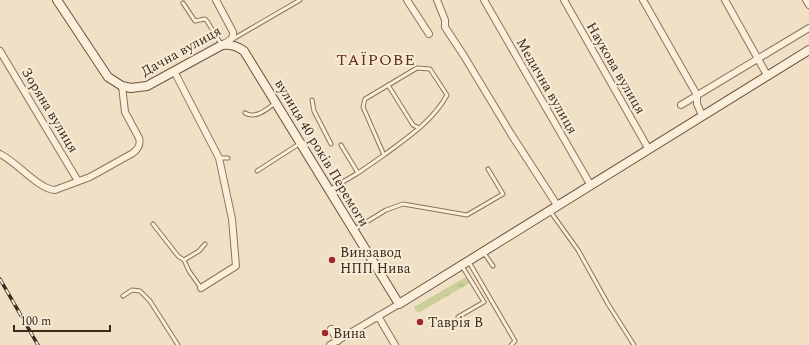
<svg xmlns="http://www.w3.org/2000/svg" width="809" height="345" font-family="Spectral,serif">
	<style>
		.grass { fill: url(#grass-tufts) }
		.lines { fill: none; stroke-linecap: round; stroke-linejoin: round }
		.lane-casing { stroke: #8d735a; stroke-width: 5 }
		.street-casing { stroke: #8d735a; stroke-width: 8 }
		.secondary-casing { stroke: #6f543d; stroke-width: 10 }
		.lane { stroke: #faefda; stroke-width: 3 }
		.street { stroke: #faefda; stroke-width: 6 }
		.secondary { stroke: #faefda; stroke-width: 8 }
		.rail-casing { stroke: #3c2c1f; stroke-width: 3.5 }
		.rail { stroke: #f7ecd6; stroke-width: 2; stroke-dasharray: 6; stroke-linecap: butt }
		.poi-dot { fill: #9f272e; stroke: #f7ecd6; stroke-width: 1.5 }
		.labels { text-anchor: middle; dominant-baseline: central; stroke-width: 4; stroke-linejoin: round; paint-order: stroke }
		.street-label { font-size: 14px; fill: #3c2c1f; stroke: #f7ecd6 }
		.poi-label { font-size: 14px; fill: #3c2c1f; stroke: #f7ecd6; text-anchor: start }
		.quarter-label { font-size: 16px; letter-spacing: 1px; fill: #6b291c; stroke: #f7ecd6 }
	</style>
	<defs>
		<pattern id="grass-tufts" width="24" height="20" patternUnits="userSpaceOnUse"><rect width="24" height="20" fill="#cccf99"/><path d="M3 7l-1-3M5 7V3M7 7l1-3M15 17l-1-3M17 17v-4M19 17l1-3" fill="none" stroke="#b0b283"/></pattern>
	</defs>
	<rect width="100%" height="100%" fill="#f0e1c6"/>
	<!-- grass -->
	<path class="grass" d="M 466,277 L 470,283 L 418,313 L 414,307 Z"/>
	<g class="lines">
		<!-- lane casing -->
		<g class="lane-casing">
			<path id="lane" d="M 183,3 L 195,21 L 205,19 L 207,21 L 221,44
				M 233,39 L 300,0
				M 388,85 L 413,125 L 419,128
				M 312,100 L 314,111 L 331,144
				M 245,113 C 255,119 266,110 274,104
				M 219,158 L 228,158
				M 257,171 L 299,144
				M 358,173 L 384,155 L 363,107 L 365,99 L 417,68 L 430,69 L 447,95 C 433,121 407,138 384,155
				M 329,190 L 358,173 L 341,145
				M 550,211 L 578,250 L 608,304 L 634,345
				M 153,224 L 178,256 L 184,260
				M 355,229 L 386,210 L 403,204 L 467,215 L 503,194 L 488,169
				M 484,253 L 493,266
				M 469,262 L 515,341 L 511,345
				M 201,288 L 189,271 L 184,260 L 199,251 L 205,244
				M 123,296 L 132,290 L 140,291 L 150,301 L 178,345
				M 458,317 L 484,302 L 462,266"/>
		</g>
		<!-- street casing -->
		<g class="street-casing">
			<path id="street" d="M 216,0 L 233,32 C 234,39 229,41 223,44
				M 407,0 L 429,34
				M 437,0 L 445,20 L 445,27 L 464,56 L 511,134 L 557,205
				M 484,0 L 590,184
				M 564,0 L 648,148
				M 643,0 L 697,95 L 697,104 L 702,115
				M 725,0 L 767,75
				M 806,0 L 809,5
				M 0,51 L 78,181
				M 174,71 L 219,158 L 232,219 L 236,266 L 201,288
				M 681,105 L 809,28
				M 0,154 C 17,162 38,189 55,190 L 90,177 L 133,153 C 138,149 141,145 139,138 L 125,112 L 122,86
				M 378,316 L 395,345
				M 331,329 L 338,341
				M 330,345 L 399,304"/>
		</g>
		<!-- secondary casing -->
		<g class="secondary-casing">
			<path id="secondary" d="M 57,0 L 108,77 L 122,86 L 131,88 L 147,86 L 222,45 C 230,44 237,46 244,51 L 399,304 L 809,50"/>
		</g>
		<!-- lane -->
		<use href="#lane" class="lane"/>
		<!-- street -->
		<use href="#street" class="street"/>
		<!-- secondary -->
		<use href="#secondary" class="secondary"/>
		<!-- rail casing -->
		<g class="rail-casing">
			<path id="rail" d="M 0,279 L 38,345"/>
		</g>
		<!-- rail -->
		<use href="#rail" class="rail"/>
	</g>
	<!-- markers -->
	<g class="poi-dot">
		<circle cx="332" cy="260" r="4"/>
		<circle cx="420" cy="322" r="4"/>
		<circle cx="325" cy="333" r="4"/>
	</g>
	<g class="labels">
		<!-- street labels -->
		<g class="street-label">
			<text transform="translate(181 51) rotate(-29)">Дачна вулиця</text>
			<text transform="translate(616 68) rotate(60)">Наукова вулиця</text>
			<text transform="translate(547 86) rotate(60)">Медична вулиця</text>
			<text transform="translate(50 110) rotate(59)">Зоряна вулиця</text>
			<text transform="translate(322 153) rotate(59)">вулиця 40 років Перемоги</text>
		</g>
		<!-- poi labels -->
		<g class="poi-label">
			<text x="340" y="252">Винзавод<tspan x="340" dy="16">НПП Нива</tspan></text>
			<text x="428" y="322">Таврія В</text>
			<text x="333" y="333">Вина</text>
		</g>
		<!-- quarter labels -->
		<g class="quarter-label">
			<text x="376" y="60">ТАЇРОВЕ</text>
		</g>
	</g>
	<!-- scale -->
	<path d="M14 325v6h96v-6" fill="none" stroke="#3c2c1f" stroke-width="2"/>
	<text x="20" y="325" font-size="12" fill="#3c2c1f" stroke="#f7ecd6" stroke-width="3" paint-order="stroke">100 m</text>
</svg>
